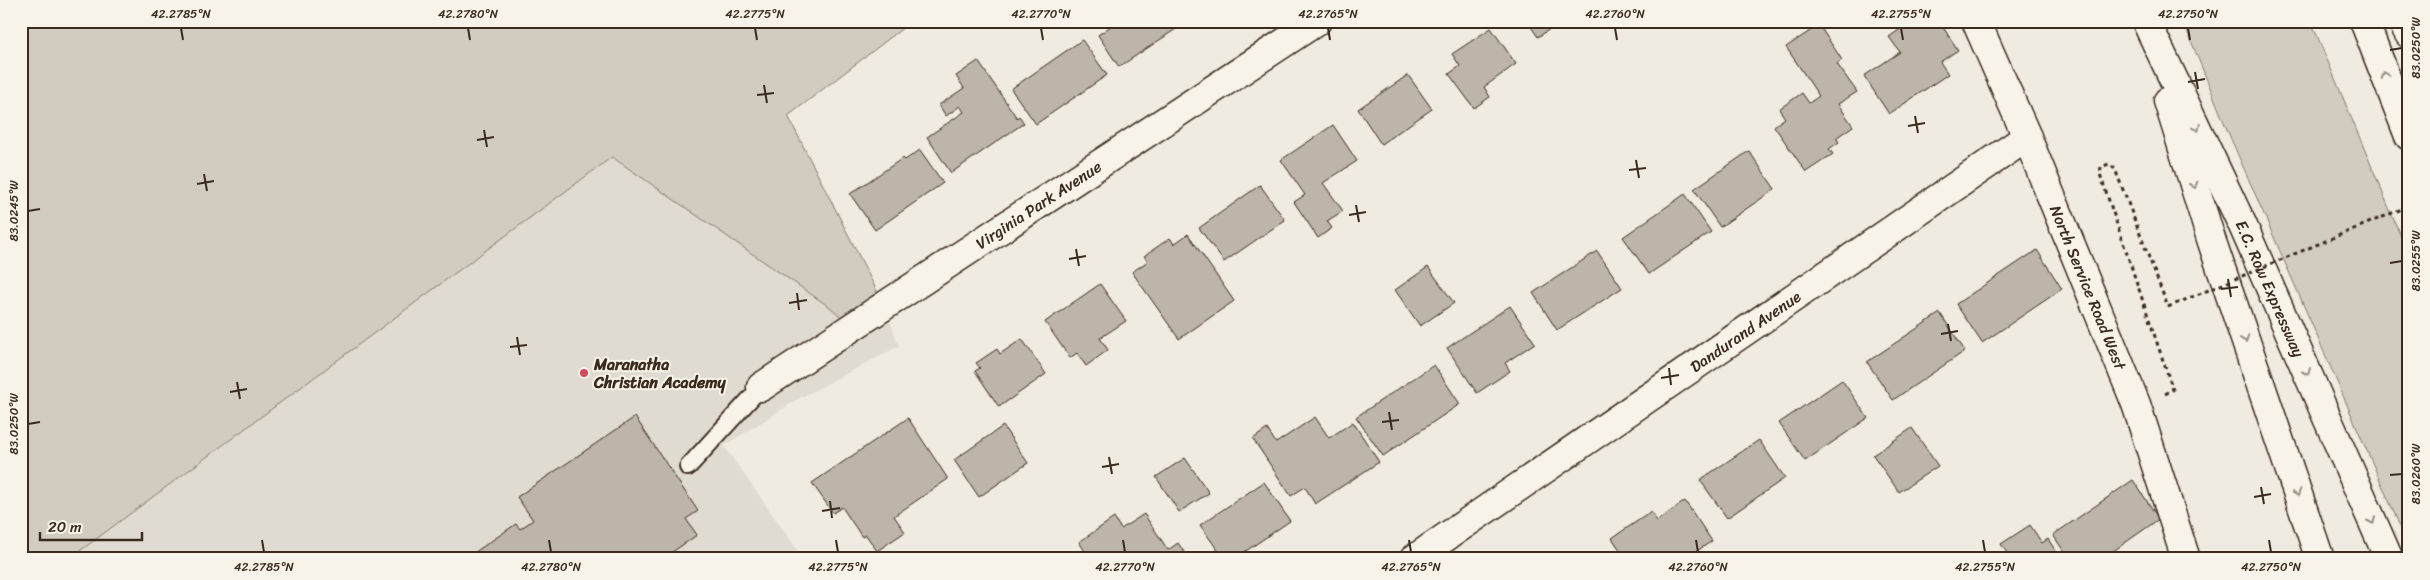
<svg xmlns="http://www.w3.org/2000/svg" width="2430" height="580" font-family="Sriracha,sans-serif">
<rect width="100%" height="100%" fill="#efebe0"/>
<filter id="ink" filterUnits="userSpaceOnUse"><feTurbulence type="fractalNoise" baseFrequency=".02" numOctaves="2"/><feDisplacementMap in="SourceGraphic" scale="10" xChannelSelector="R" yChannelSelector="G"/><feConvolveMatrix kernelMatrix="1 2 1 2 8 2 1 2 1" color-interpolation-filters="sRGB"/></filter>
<g filter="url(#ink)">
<path fill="#e0dbd0" d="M612 157 831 308 852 327 885 307 899 346 798 399 724 446 804 559H69Z"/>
<path fill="#d1cbc0" stroke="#867a6f" d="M21 21H912L788 116 885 307 853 327 831 308 612 157 69 559H21Z
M2183 21H2311L2409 256V547L2228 132Z"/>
<path fill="#bdb5aa" stroke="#3b2a1e" d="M1112 21H1188L1119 67 1098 35 1111 26 1109 23Z
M1527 21H1562L1538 37Z
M1912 21H1939L1958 50 1940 62 1948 74 1889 114 1864 76 1900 52 1889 37Z
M1819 25 1842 60 1837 64 1857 92 1838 104 1853 126 1836 138 1839 142 1829 149 1833 154 1806 172 1774 126 1785 118 1779 109 1802 93 1809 103 1819 96 1786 47Z
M1491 28 1516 64 1484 87 1490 97 1474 108 1449 74 1460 66 1452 54Z
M1082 40 1107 75 1036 124 1011 89Z
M978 61 1017 118 1019 116 1024 123 951 173 927 137 964 112 960 106 946 116 939 105 964 88 956 76Z
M1408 75 1432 109 1381 144 1358 109Z
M1333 125 1357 161 1323 183 1343 211 1327 221 1332 228 1318 238 1294 202 1305 195 1281 160Z
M920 150 943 183 875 230 850 194 903 158 905 160Z
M1749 151 1775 189 1720 227 1694 189Z
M1260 185 1285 220 1224 262 1199 228Z
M1685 194 1711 232 1649 274 1623 237Z
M1188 234 1234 301 1179 339 1132 272 1148 261 1144 256 1170 238 1174 244Z
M2037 250 2062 289 1982 343 1956 304Z
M1597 251 1622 288 1557 330 1533 293Z
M1428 267 1454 303 1420 326 1395 290Z
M1100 284 1126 321 1100 338 1108 350 1086 366 1077 353 1070 358 1045 322Z
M1510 306 1535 343 1505 363 1510 371 1477 393 1447 348Z
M1940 313 1965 351 1893 400 1867 362Z
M1022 339 1046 374 999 407 975 371 980 368 976 363 997 349 1000 354Z
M1434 365 1460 404 1383 456 1356 417Z
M1842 380 1868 418 1805 461 1779 423Z
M635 417 698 511 686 519 697 535 662 559H465L516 524 520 529 533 520 517 497Z
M1315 417 1329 438 1353 422 1379 462 1315 504 1305 487 1291 496 1253 439 1267 429 1276 443Z
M908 418 948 479 894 516 905 532 877 551 866 535 862 537 842 507 833 513 812 483Z
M1003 426 1028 463 979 497 954 460Z
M1912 428 1938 466 1899 492 1873 455Z
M1759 440 1785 478 1727 518 1700 480Z
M1185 458 1209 493 1179 512 1156 477Z
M2133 480 2159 519 2102 559H2069L2053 535Z
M1264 482 1290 521 1234 559H1224L1200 525Z
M1685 501 1712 541 1685 559H1626L1612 538 1651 512 1657 521Z
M1144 514 1168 550 1178 543 1189 559H1090L1079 542 1114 518 1121 529Z
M2030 525 2042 543 2048 539 2061 559H2011L2001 544Z"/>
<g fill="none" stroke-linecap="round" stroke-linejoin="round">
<g stroke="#3b2a1e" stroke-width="20">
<path id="service" d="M688 467 761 387"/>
</g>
<g stroke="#3b2a1e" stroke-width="31">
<g id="minor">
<path id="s1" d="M1976 21 2027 137 2136 404 2186 559"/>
<path id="s2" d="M761 387 1317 21"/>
<path id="s3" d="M1414 559 2027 137"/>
</g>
</g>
<g stroke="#3b2a1e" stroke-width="31">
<g id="motorway">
<path id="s4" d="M2146 21 2243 226 2389 559"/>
<path d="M2364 21 2409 136"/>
<path d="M2402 21 2409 34"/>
<path d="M2168 101 2212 242 2320 559"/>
</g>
</g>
<path stroke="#3b2a1e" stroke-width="3" stroke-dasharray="4 4" stroke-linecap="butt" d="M2165 394 2173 390 2100 174 2101 167 2109 164 2115 169 2168 307"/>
<use href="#service" stroke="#f7f3e8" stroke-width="16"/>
<use href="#minor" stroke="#f7f3e8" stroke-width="28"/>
<use href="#motorway" stroke="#f7f3e8" stroke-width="28"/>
<path stroke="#3b2a1e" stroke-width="3" stroke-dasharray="4 4" stroke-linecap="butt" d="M2168 307 2409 206"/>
</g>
<defs><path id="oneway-chevron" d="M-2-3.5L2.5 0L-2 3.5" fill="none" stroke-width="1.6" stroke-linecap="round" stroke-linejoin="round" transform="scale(1.25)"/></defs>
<g stroke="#998e83">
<use href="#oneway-chevron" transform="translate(2385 75) rotate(-111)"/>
<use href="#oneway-chevron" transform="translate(2197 128) rotate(65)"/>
<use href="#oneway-chevron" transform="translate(2194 185) rotate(73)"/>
<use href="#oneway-chevron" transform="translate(2245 339) rotate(71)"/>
<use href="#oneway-chevron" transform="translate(2307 372) rotate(66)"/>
<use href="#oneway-chevron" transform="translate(2297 493) rotate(71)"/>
<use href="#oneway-chevron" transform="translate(2372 521) rotate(66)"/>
</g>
</g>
<path fill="none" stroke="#3b2a1e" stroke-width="2" d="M181 28 183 40M468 28 470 40M755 28 757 40M1041 28 1043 40M1328 28 1330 40M1615 28 1617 40M1901 28 1903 40M2188 28 2190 40M2390 50 2402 48M2195 72 2198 89M2188 82 2205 79M764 85 767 103M757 95 774 93M1915 116 1918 133M1908 126 1925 123M484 130 487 147M477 140 494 137M1636 160 1639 178M1629 170 1646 168M204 174 207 191M197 184 214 181M1356 205 1359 222M28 211 40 209M1349 215 1366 212M1076 249 1079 266M1069 259 1086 256M2390 263 2402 261M2228 279 2231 297M2221 289 2238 287M797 293 799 310M789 303 807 300M1948 324 1951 341M1941 334 1958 331M517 337 520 355M510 347 527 345M1669 368 1671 385M1661 378 1679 375M237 382 240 399M230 392 247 389M1389 412 1392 430M1382 422 1399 420M28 424 40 422M1109 457 1112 474M1102 467 1119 464M2390 475 2402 474M2261 487 2264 504M2254 497 2271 494M830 501 832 518M822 511 840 508M262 540 264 552M549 540 551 552M836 540 838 552M1123 540 1125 552M1409 540 1411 552M1696 540 1698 552M1983 540 1985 552M2269 540 2271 552"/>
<circle fill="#d1495b" stroke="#f7f3e8" stroke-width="2" cx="584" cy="373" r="5"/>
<g text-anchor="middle" stroke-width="4" stroke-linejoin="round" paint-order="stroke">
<g font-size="16" fill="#3b2a1e" stroke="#f7f3e8">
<text dy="6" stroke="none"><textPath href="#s2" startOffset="332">Virginia Park Avenue</textPath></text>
<text dy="6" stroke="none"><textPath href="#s1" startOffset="289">North Service Road West</textPath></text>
<text dy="6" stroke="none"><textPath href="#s4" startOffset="295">E.C. Row Expressway</textPath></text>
<text dy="6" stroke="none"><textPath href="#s3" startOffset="402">Dandurand Avenue</textPath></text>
</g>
<g font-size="16" font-weight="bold" fill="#3b2a1e" stroke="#f7f3e8" text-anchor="start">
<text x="594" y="370">Maranatha<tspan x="594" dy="18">Christian Academy</tspan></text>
</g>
</g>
<rect width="2430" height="580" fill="none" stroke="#f7f3e8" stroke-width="55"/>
<path d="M40 532v8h102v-8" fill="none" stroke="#3b2a1e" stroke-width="2.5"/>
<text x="48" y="532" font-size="15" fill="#3b2a1e" stroke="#f7f3e8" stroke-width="4" paint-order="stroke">20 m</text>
<rect x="28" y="28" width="2374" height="524" fill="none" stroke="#3b2a1e" stroke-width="2"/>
<g font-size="12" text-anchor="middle" fill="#3b2a1e">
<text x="181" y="18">42.2785°N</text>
<text x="468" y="18">42.2780°N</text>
<text x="755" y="18">42.2775°N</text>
<text x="1041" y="18">42.2770°N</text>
<text x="1328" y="18">42.2765°N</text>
<text x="1615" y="18">42.2760°N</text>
<text x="1901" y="18">42.2755°N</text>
<text x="2188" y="18">42.2750°N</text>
<text transform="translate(2416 48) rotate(-90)" y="4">83.0250°W</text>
<text transform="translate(14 211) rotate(-90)" y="4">83.0245°W</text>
<text transform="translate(2416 261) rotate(-90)" y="4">83.0255°W</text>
<text transform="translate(14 424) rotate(-90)" y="4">83.0250°W</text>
<text transform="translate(2416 474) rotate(-90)" y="4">83.0260°W</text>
<text x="264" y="571">42.2785°N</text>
<text x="551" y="571">42.2780°N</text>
<text x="838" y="571">42.2775°N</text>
<text x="1125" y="571">42.2770°N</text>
<text x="1411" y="571">42.2765°N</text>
<text x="1698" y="571">42.2760°N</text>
<text x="1985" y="571">42.2755°N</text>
<text x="2271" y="571">42.2750°N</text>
</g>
</svg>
